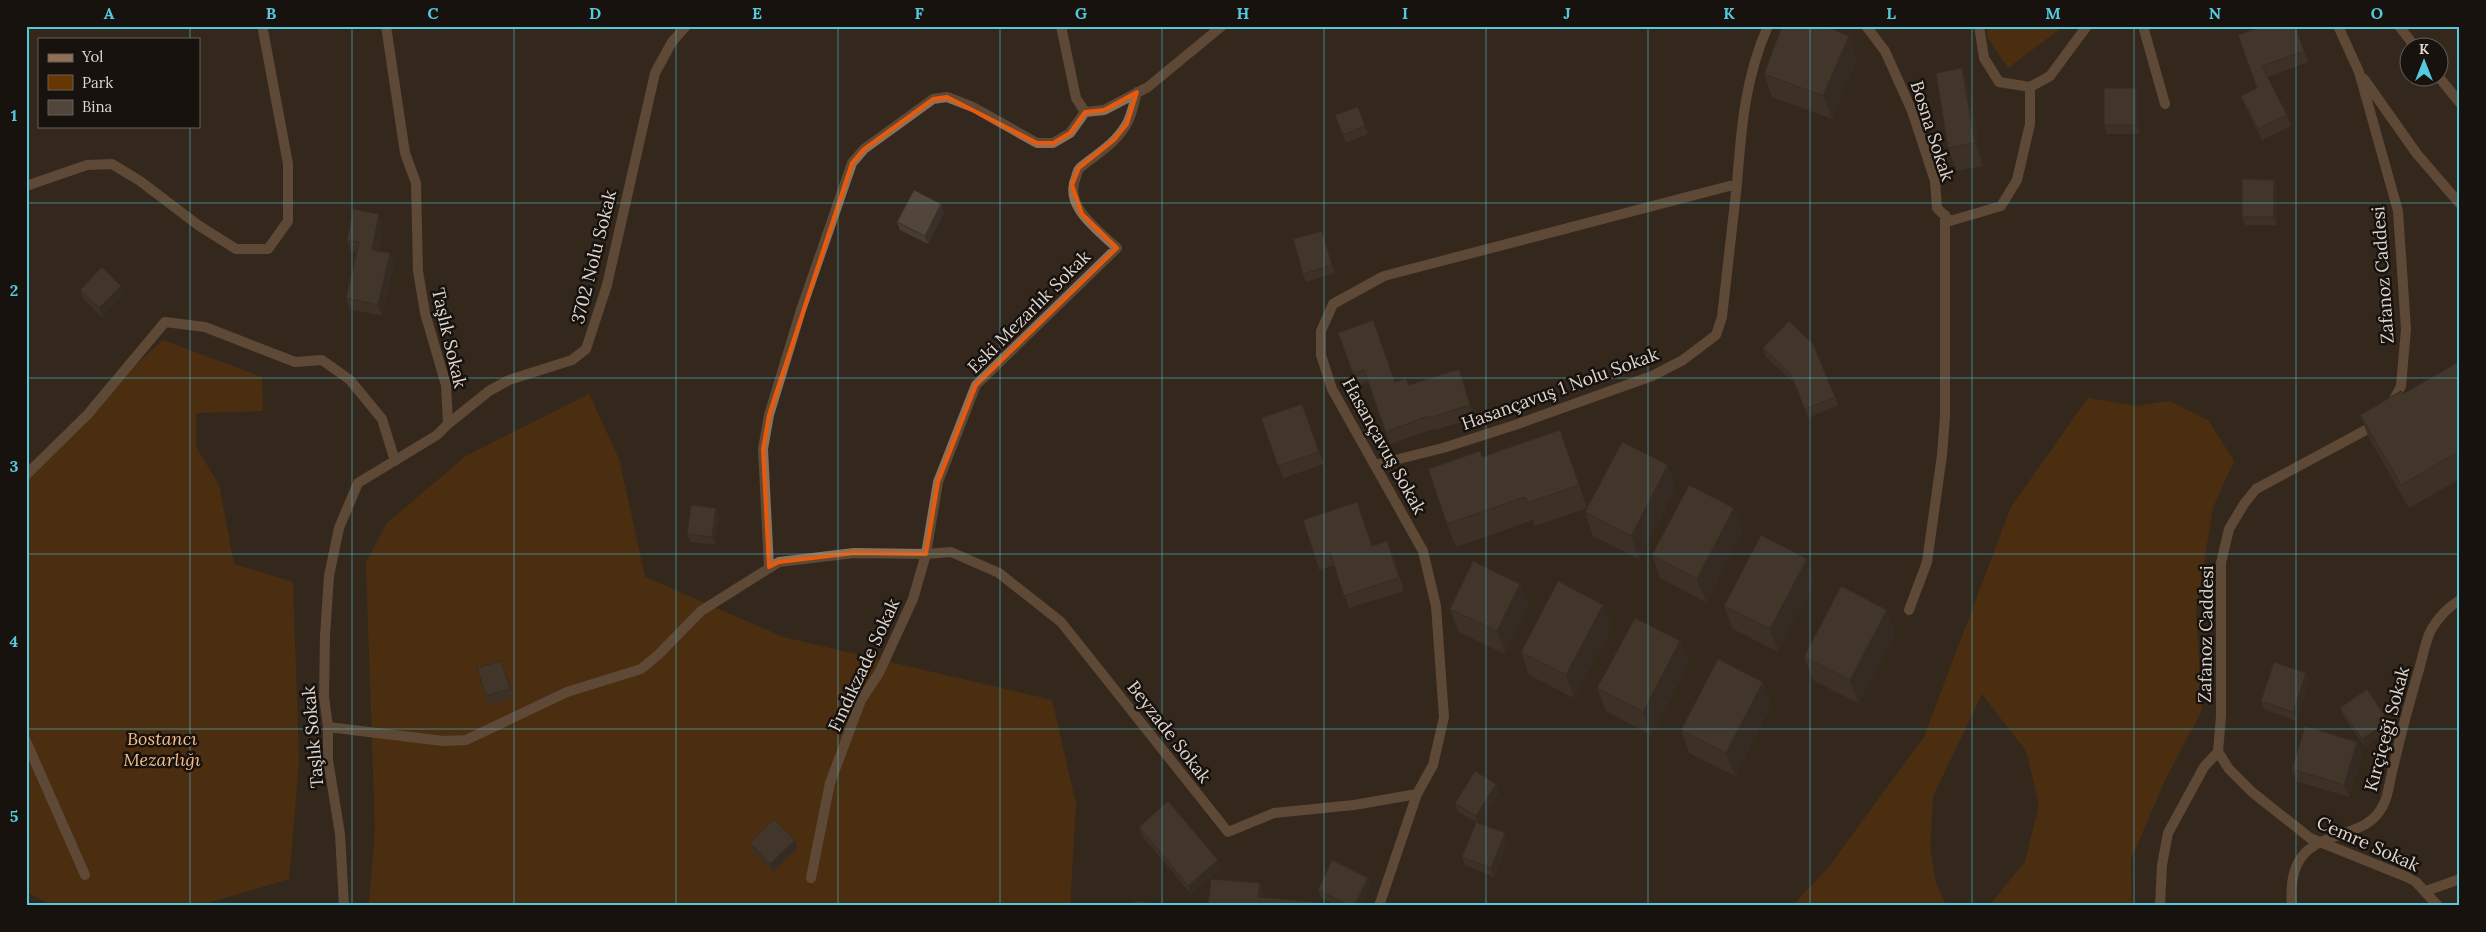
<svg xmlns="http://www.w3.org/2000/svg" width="2486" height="932" font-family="Lora,serif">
<rect width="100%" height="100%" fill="#34281e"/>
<path fill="#663700" d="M1988 26H2058L2057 31 2008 68 1987 37Z
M163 340 262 377 263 411 196 413V447L219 485 234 564 293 582 299 762 289 879 200 905 53 906 26 892V467Z
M589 394 619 459 645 577 783 637 1052 700 1076 804 1070 906H369L375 829 366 562 387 523 466 456Z
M2088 398 2138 406 2169 401 2208 420 2234 461 2213 507 2196 610 2202 710 2165 780 2131 859 2132 906H1989L2025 862 2039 804 2026 751 1982 694 1933 796 1930 849 1936 884 1947 906H1792L1828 868 1924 737 2011 507Z"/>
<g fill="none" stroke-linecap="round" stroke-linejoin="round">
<path stroke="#906f54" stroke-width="10" d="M1061 26 1076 98 1085 112 1104 110 1148 87 1222 26
M1866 26 1885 51 1912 111 1935 181 1937 208 1950 221 2001 206 2017 180 2030 124V87
M2143 26 2165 104
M2399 26 2416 48
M2438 76 2460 103
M26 186 87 165 112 164 140 181 198 225 236 249H268L288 221V164L263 30
M448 424 489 391 509 380 572 360 586 349 607 285 655 73 672 42 686 26
M1375 465 1443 448 1515 425 1652 376 1683 360 1716 335 1722 317 1737 184
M26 475 88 414 165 322 205 327 295 362 322 360 350 380 382 419 395 461
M769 567 763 449 769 415 801 310 852 163 864 149 933 99 947 97 973 107 1037 143H1053L1070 133 1085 112
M1909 610 1927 562 1942 455 1945 416V215
M328 727 443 741 466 740 567 692 641 669 659 654 701 611 779 562 854 553 926 554 938 482 976 385 1117 248C1098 230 1063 206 1076 177 1077 173 1078 169 1081 167 1097 154 1115 144 1126 125 1132 116 1134 102 1137 92
M26 741 85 875
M2218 752 2229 769 2252 792 2310 838 2407 877 2416 882 2438 906
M811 878 830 783 861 700 879 673 913 599 926 554 951 552 999 573 1061 622 1228 832 1274 813 1354 805 1417 794
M2426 891 2460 879
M344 906 340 834 328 760V727L324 697 325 636 329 576 339 528 358 483 437 435 448 424 446 385 425 313 418 271 416 183 405 153 386 26
M1379 906 1417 794 1433 765 1444 717 1436 606 1423 551 1332 389 1321 355V331L1333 304 1384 276 1737 184C1741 130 1745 77 1768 26
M2292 906C2284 815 2366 853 2385 801 2389 791 2390 779 2393 768 2401 733 2410 700 2420 666 2423 654 2426 640 2431 630 2438 618 2448 607 2460 600"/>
<path stroke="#906f54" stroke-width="10" d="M1979 26 1984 58 1999 82 2030 87 2050 76 2087 26
M2338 26 2359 72 2398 211 2406 329 2401 386 2391 405
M2364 79 2417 154 2460 204
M2160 906 2162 865 2168 833 2204 767 2218 752 2221 716V563L2229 529 2244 504 2256 489 2377 424"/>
</g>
<path fill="#473b32" d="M2296 26 2308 62 2268 77 2287 115 2291 126 2262 140 2245 106 2241 96 2257 88 2238 35Z
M1857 59 1832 119 1772 97 1764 74Z
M1970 91 1983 166 1957 171 1948 148Z
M2139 96V134H2107L2104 125Z
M1358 107 1368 134 1346 143 1335 115Z
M2274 180 2277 188V225H2245L2242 217Z
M944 213 928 244 900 230 897 222Z
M383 225 378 251 390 253 394 264 382 316 350 309 346 298 356 252 351 251 347 240Z
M1322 231 1335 273 1306 282 1303 274Z
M121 286 124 294 102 317 83 299 80 290Z
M1338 333 1395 382 1409 385 1459 369 1475 418 1434 430 1433 429 1390 444 1368 382 1357 386Z
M1763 348 1835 397 1838 405 1808 418 1794 383 1766 357Z
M2460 361V479L2409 508 2369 438 2360 415 2403 394Z
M1302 404 1324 464 1283 478 1261 418Z
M1560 430 1587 508 1535 526 1533 520 1456 547 1447 524 1482 457Z
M1676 488 1639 559 1593 536 1585 512Z
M1357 502 1372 546 1392 553 1404 591 1349 608 1334 565 1319 570 1315 557Z
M716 508 719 517 715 545 691 542 687 534Z
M1743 531 1706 602 1660 578 1652 555Z
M1815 582 1778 652 1733 629 1724 606Z
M1520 584 1529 607 1505 654 1459 632 1450 609Z
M1612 628 1574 698 1529 675 1521 652Z
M1895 633 1858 703 1813 680 1804 657Z
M1680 641 1689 664 1651 735 1606 711 1597 688Z
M504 669 514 697 489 705 486 696Z
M2306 673 2309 682 2296 721 2264 709 2261 701Z
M1772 705 1735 776 1689 753 1681 730Z
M2340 708 2391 729 2365 747 2343 716Z
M2357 742 2362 754 2349 797 2296 781 2292 769Z
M1499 793 1480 823 1505 833 1508 842 1494 877 1465 865 1462 857 1476 822 1458 812 1455 803Z
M1139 827 1221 868 1191 894 1142 836Z
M795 840 798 848 773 872 753 851 750 843Z
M1368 878 1371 886 1361 906H1208L1260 883 1265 897 1333 904 1321 898 1318 890Z"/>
<path fill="#393029" d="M1849 36 1857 59 1832 119 1823 96Z
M1962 68 1970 91 1983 166 1975 143Z
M2136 88 2139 96V134L2136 125Z
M2274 180 2277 188V225L2274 217Z
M941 204 944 213 928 244 925 236Z
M379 214 383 225 376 261 372 250Z
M390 253 394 264 382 316 378 305Z
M121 286 124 294 102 317 99 308Z
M1459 369 1464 382 1475 418 1470 405Z
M1668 465 1676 488 1639 559 1631 536Z
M716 508 719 517 715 545 712 537Z
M1734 508 1743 531 1706 602 1697 579Z
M1807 559 1815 582 1778 652 1770 629Z
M1520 584 1529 607 1505 654 1497 631Z
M1603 605 1612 628 1574 698 1566 675Z
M1887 610 1895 633 1858 703 1850 680Z
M1680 641 1689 664 1651 735 1643 712Z
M2306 673 2309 682 2296 721 2293 712Z
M1763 682 1772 705 1735 776 1726 753Z
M2388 721 2391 729 2365 747 2362 739Z
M2357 742 2362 754 2349 797 2344 785Z
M1496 784 1499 793 1479 825 1476 816Z
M1505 833 1508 842 1494 877 1491 868Z
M795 840 798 848 773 872 770 864Z
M1218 860 1221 868 1191 894 1188 886Z
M1368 878 1371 886 1361 906H1354Z
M1260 883 1268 906 1258 897Z"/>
<path fill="#52453a" stroke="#393029" d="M1782 26H1824L1849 36 1823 96 1764 74Z
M2263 26H2295L2304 51 2262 66 2287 115 2258 129 2241 96 2257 88 2238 35Z
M1962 68 1975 143 1948 148 1936 73Z
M2104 88H2136V125H2104Z
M1358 107 1365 126 1343 135 1335 115Z
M2242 179 2274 180V217H2242Z
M914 190 941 204 925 236 897 222Z
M353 209 379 214 372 250 390 253 378 305 346 298 359 242 347 240Z
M1322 231 1332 265 1303 274 1293 239Z
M102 267 121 286 99 308 80 290Z
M1373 320 1395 382 1406 378 1409 385 1459 369 1470 405 1429 418 1428 416 1386 432 1364 370 1353 373 1338 333Z
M1789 321 1813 344 1835 397 1805 409 1791 375 1763 348Z
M2460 361V451L2401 485 2360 415 2401 391 2403 394Z
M1302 404 1319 452 1278 466 1261 418Z
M1560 430 1579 485 1527 503 1525 497 1447 524 1428 469 1480 451 1482 457Z
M1622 442 1668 465 1631 536 1585 512Z
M1689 485 1734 508 1697 579 1652 555Z
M1357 502 1372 546 1387 541 1399 578 1344 596 1330 552 1315 557 1303 520Z
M691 505 716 508 712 537 687 534Z
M1761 535 1807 559 1770 629 1724 606Z
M1473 561 1520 584 1497 631 1450 609Z
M1558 581 1603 605 1566 675 1521 652Z
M1841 586 1887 610 1850 680 1804 657Z
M1635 618 1680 641 1643 712 1597 688Z
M1718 659 1763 682 1726 753 1681 730Z
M501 661 510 689 486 696 477 668Z
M2274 662 2306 673 2293 712 2261 701Z
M2367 689 2388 721 2362 739 2340 708Z
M2305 726 2357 742 2344 785 2292 769Z
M1475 771 1496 784 1476 816 1455 803Z
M1168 801 1218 860 1188 886 1139 827Z
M774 819 795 840 770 864 750 843Z
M1476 822 1505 833 1491 868 1462 857Z
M1332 860 1368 878 1354 906H1350L1318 890Z
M1211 879 1260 883 1258 897 1335 904 1334 906H1208Z
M1135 901 1179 906H1134Z"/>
<path d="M0 0H2486V932H0ZM1137 92 1127 124 1114 140 1079 168 1072 185 1082 214 1117 248 976 385 938 482 926 554 854 553 779 562 769 567 763 449 769 415 852 163 864 149 933 99 947 97 1037 143H1053L1070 133 1085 112 1104 110Z" fill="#34281e" fill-opacity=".55" fill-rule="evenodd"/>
<path fill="none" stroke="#e8590c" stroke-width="4" stroke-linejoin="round" d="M1137 92 1127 124 1114 140 1079 168 1072 185 1082 214 1117 248 976 385 938 482 926 554 854 553 779 562 769 567 763 449 769 415 852 163 864 149 933 99 947 97 1037 143H1053L1070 133 1085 112 1104 110Z"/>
<path fill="none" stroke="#55cadf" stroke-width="1" stroke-opacity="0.55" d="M190 26V39M352 26V906M514 26V906M676 26V906M838 26V906M1000 26V906M1162 26V906M1324 26V906M1486 26V906M1648 26V906M1810 26V906M1972 26V906M2134 26V906M2296 26V906M190 126V906M26 203H2460M26 378H2460M26 554H2460M26 729H2460"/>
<g text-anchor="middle" stroke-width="5" stroke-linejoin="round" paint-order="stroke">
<g font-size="18" fill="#ded6cf" stroke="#17120e">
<text transform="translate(1932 131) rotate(72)" y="6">Bosna Sokak</text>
<text transform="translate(594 257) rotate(-76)" y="6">3702 Nolu Sokak</text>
<text transform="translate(2383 275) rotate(-94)" y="6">Zafanoz Caddesi</text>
<text transform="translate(1029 312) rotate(-45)" y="6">Eski Mezarlık Sokak</text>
<text transform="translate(449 338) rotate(77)" y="6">Taşlık Sokak</text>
<text transform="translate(1560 389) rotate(-20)" y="6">Hasançavuş 1 Nolu Sokak</text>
<text transform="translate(1384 446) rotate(61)" y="6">Hasançavuş Sokak</text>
<text transform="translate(2206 634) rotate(-89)" y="6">Zafanoz Caddesi</text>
<text transform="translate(864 665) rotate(-65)" y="6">Fındıkzade Sokak</text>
<text transform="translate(2387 729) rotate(-75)" y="6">Kırçiçeği Sokak</text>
<text transform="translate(1169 732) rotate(52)" y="6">Beyzade Sokak</text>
<text transform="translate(313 737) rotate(-95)" y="6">Taşlık Sokak</text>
<text transform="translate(2368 844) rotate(24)" y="6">Cemre Sokak</text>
</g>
<g font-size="18" font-style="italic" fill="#f7bc89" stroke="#17120e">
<text x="162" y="745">Bostancı<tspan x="162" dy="21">Mezarlığı</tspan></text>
</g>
</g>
<rect width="2486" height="932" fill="none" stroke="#17120e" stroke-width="55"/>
<rect x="38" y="38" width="162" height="90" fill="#17120e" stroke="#67605b"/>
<rect x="48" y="54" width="25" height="8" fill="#906f54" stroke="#67605b"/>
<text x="82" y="62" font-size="15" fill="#ded6cf">Yol</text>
<rect x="48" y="75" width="25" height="15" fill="#663700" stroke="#67605b"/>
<text x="82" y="88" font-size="15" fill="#ded6cf">Park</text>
<rect x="48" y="100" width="25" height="15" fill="#52453a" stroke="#67605b"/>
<text x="82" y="112" font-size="15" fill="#ded6cf">Bina</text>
<g transform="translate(2424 62)"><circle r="24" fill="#17120e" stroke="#67605b"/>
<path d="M0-4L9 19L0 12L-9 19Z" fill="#55cadf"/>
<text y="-8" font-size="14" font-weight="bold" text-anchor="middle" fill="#ded6cf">K</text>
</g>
<rect x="28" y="28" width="2430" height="876" fill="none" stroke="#55cadf" stroke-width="2"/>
<g font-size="16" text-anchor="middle" font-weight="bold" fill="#55cadf">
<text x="109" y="19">A</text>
<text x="271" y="19">B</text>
<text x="433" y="19">C</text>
<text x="595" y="19">D</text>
<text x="757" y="19">E</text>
<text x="919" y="19">F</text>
<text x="1081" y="19">G</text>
<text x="1243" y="19">H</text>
<text x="1405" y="19">I</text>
<text x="1567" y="19">J</text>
<text x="1729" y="19">K</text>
<text x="1891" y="19">L</text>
<text x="2053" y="19">M</text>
<text x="2215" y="19">N</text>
<text x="2377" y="19">O</text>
<text x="14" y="121">1</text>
<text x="14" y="296">2</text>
<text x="14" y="472">3</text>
<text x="14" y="647">4</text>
<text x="14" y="822">5</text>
</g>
</svg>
